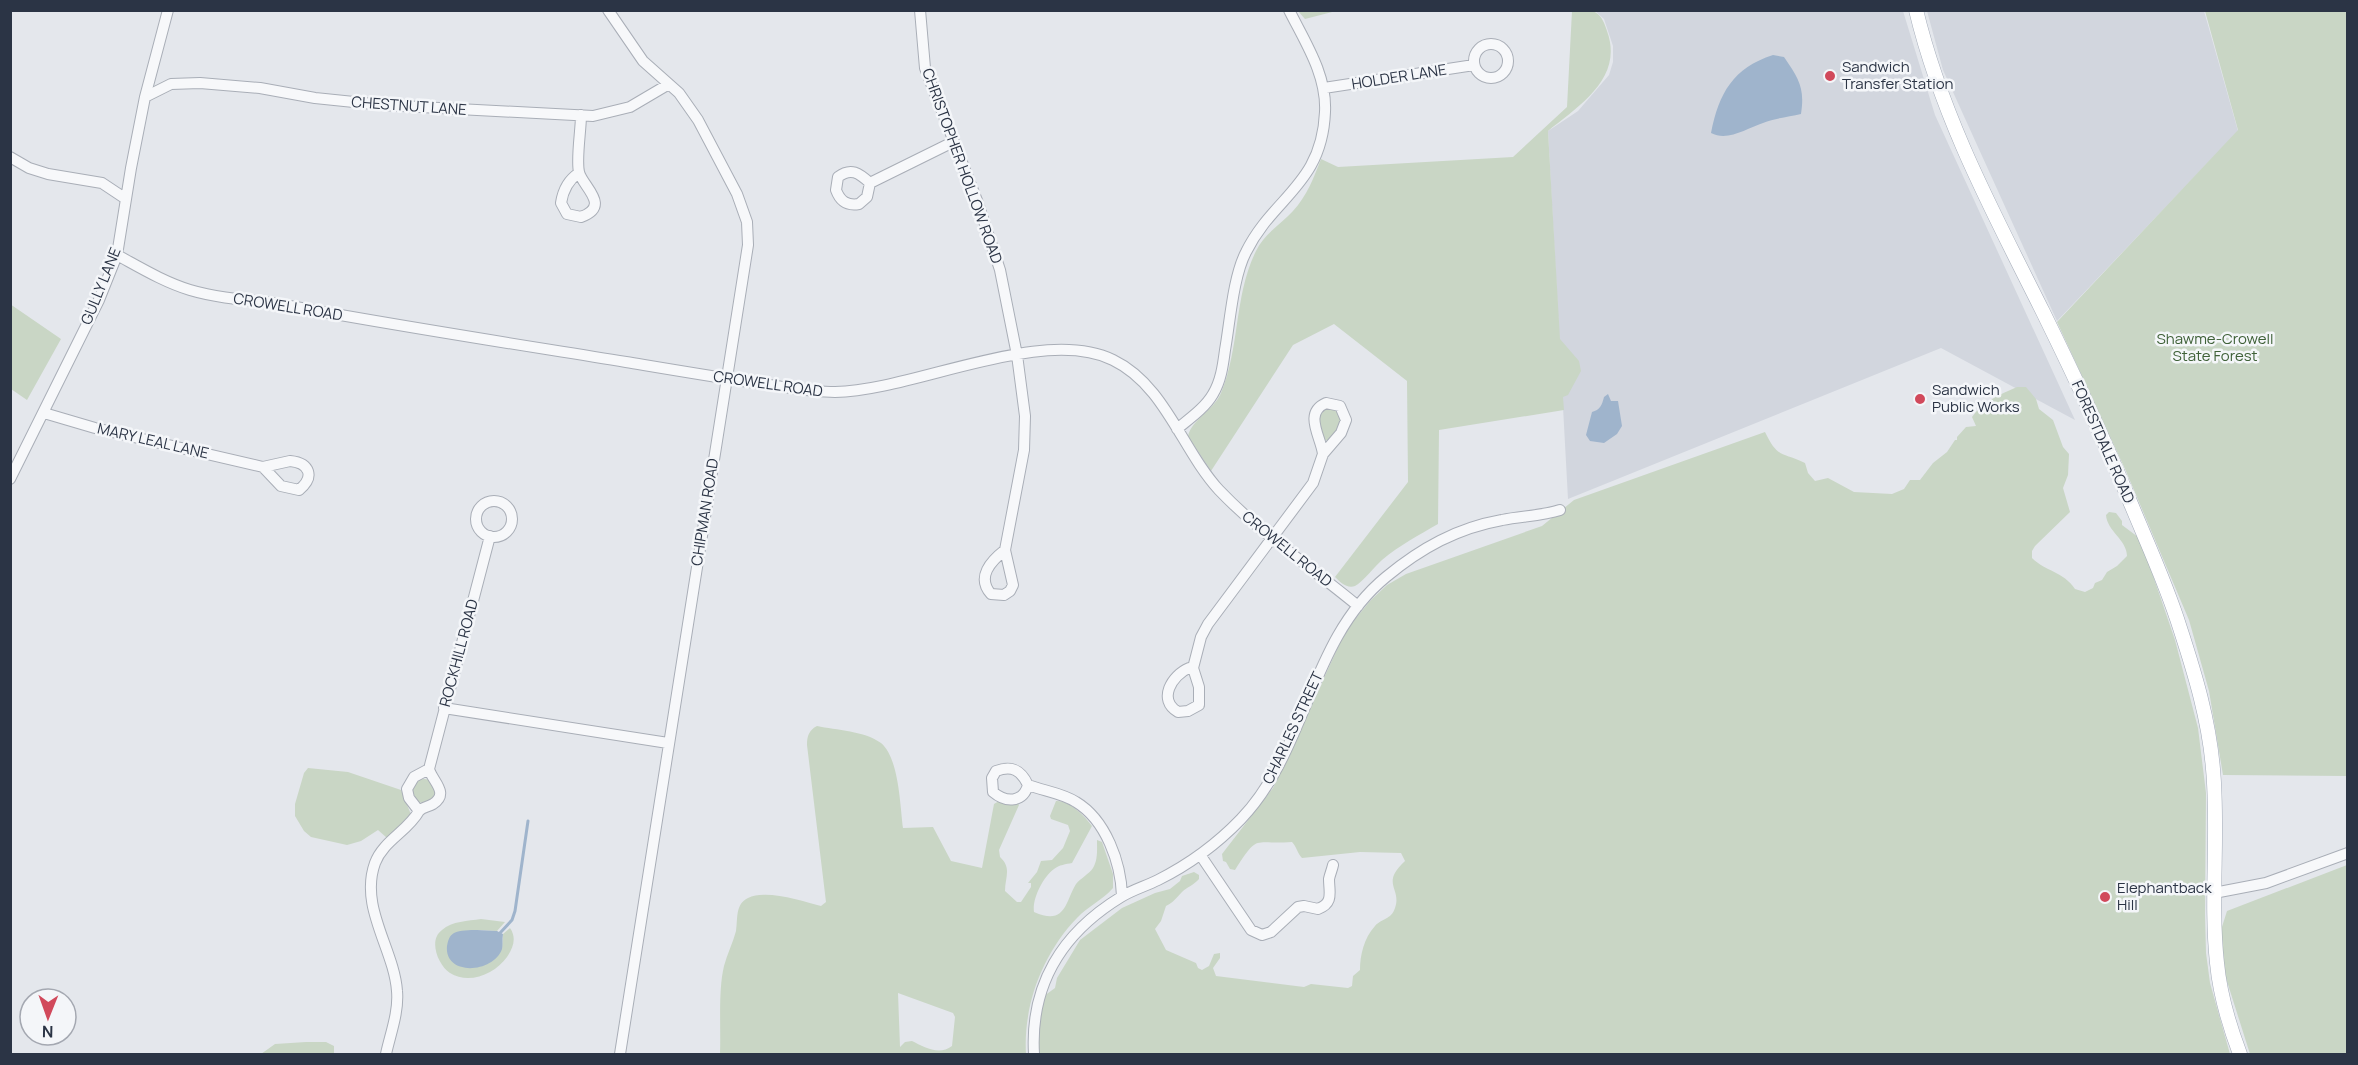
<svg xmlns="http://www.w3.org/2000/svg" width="2358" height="1065" font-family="Manrope,sans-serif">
<rect width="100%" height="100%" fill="#e4e7ec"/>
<path fill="#d2d6de" d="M1595 11H1903L1935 115 2075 420 1941 348 1568 499 1548 131 1578 111 1609 75 1613 62V46L1604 19Z
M1927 11H2204L2238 131 2057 321 1943 70Z"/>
<path fill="#c9d6c5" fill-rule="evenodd" d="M1298 11H1336L1305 19Z
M1572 11C1594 10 1600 9 1607 31 1624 78 1580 105 1548 131L1560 339 1579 361 1581 371 1568 395 1563 397 1564 410 1439 430 1438 524C1419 535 1400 545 1382 560 1375 566 1363 582 1355 586 1347 589 1340 582 1335 577L1408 482 1407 381 1334 324 1293 345 1211 471 1188 436C1192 419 1214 410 1221 393 1240 348 1234 295 1256 251 1264 234 1281 224 1293 211 1307 196 1314 177 1321 159L1338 167 1513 157 1567 107Z
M2205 11H2347V776L2223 775 2209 691 2189 620 2125 469 2057 322 2238 130Z
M10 304 61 339 27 400 11 389Z
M2017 387H2026L2036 399 2039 409 2053 420 2063 447 2069 454 2068 475 2063 488 2070 512 2035 546 2032 551V558C2046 572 2063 571 2075 589L2085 592 2093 588 2095 583 2102 580 2107 572 2117 566 2127 556C2127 540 2107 531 2106 515L2109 512 2116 513 2122 521V525L2138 537 2148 561 2175 640 2198 728 2206 793 2205 914 2206 953 2210 983 2230 1054H1038L1039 1023 1044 996 1055 988 1057 978 1080 940 1122 908 1155 893 1170 889 1180 881 1182 876 1194 872 1199 875V879C1194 885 1187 887 1182 892 1176 898 1174 902 1166 906L1161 921 1155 929 1166 950 1196 963 1198 968 1202 970 1209 966 1214 954 1220 953V958L1213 968 1216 976 1304 987 1311 984 1348 988 1352 986 1353 976 1360 970C1360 955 1364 938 1375 926 1382 918 1391 920 1395 908 1402 888 1380 884 1405 861L1401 853 1360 852 1302 858C1297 853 1297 847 1292 842 1252 845 1259 833 1235 870L1230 869 1226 862 1223 861 1222 854 1273 788 1341 641 1352 623 1370 601 1387 585 1406 574 1542 526 1574 500 1765 432C1778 459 1782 452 1805 463L1808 473 1815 481 1828 478 1854 492 1892 494 1904 489 1910 480H1920L1933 463 1947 452 1955 440H1957V437L1966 427 1976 426 1972 417C1982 402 2001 394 2017 387Z
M1323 408H1337L1342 423 1329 441 1325 440 1319 423 1320 410Z
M817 726C836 730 865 731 881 743 899 758 900 805 903 828L933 827 951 861 982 868 994 804 999 801 1017 802 1019 805 999 850 1000 857C1012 868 1005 877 1005 891L1017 902H1021L1031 887V883H1028L1037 872 1041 861 1052 860 1063 848 1070 831 1068 825 1051 819 1050 816 1056 801C1069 800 1085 816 1092 826L1072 863C1066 864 1059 865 1054 869 1043 877 1032 899 1034 912 1066 926 1065 902 1076 884 1081 878 1089 874 1093 868 1098 860 1097 849 1097 840L1102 842 1113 874V888C1103 900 1088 906 1077 918 1043 953 1023 1005 1026 1054H720C721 1028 718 991 724 966 727 954 733 943 736 931 738 919 735 904 748 898 766 889 802 901 821 906L826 902 807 745C807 736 809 730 817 726ZM898 993 953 1013 955 1017 952 1046C939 1056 924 1047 912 1041L905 1042 900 1047Z
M308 768 348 772 401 790 410 812V818L387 838 378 830 361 841 347 845 311 837 304 831 295 816V804L304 773Z
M412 791a12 12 0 1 1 24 0a12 12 0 1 1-24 0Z
M2347 865V1054H2250L2225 975 2221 930 2227 911Z
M481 919 505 922 497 931 477 930 502 949 503 934 510 928C517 938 513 948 507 957 495 974 469 985 450 973 438 965 428 940 442 930 452 921 468 921 481 919Z
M306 1042H326L334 1046V1054H261L275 1044Z"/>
<path fill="#9fb4cc" d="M1773 55 1784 57C1799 79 1805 88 1801 114 1789 117 1775 118 1763 123 1747 128 1728 142 1711 133 1719 93 1733 68 1773 55Z
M1608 394 1611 401H1618L1622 426 1617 434 1604 443 1590 441 1586 435 1592 412C1600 410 1602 405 1604 397Z
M477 930 497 931 503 934C502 939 503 945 502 949 494 973 444 977 447 946 448 941 449 936 454 933 460 930 470 930 477 930Z"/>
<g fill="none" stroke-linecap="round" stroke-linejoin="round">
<path stroke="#9fb4cc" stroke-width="3" d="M500 933 512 920 515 911 528 821"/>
<g stroke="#a9aeb7" stroke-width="12">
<path id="minor" d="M608 10 643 61 679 93 698 120 737 194 747 222 748 245 620 1054
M920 10 925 68 978 203 1000 270 1017 355 1025 416 1024 450 1005 550 1013 585 1010 591 1004 595 991 594C976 577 991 561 1005 550
M1474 61a17 17 0 1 1 34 0a17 17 0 1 1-34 0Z
M1324 88 1474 65
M145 97 171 84 200 83 260 88 315 98 383 105 593 116 630 107 669 84
M10 157 29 168 48 174 102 183 126 199
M579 173C568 180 563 190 561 203L567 214 581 217C612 206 582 186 579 172 576 159 581 130 581 115
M870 183C859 173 851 167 838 177L836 190C840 201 847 206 859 204L867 197 870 183 953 142
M117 255C141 268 164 282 190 290 217 298 246 300 274 303 391 325 509 343 626 362 674 370 721 378 769 385 791 388 813 392 835 392 913 391 1042 325 1113 360 1165 385 1182 450 1219 490 1261 534 1311 567 1358 606
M1326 403 1340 406 1346 420 1341 433 1323 454C1321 437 1303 413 1326 403Z
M44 413 95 428 263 467
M1177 429C1189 419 1205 408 1213 394 1221 381 1223 365 1225 350 1230 322 1233 277 1246 252 1273 197 1322 185 1325 112 1327 75 1305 42 1289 10
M290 461C310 463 315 477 299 490L281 486 263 467Z
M10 479 99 300 117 255 131 168 145 97 168 10
M476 519a18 18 0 1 1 36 0a18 18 0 1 1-36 0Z
M1189 668H1193L1199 687V705L1188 711 1178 712C1157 700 1172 675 1189 668Z
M1193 668 1201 637 1208 624 1313 483 1323 454
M444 708 668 743
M429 769 490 536
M429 769C432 781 450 793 433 804 428 807 423 807 419 811L409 798 407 789 414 777Z
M1028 785C1021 770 1012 765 996 771L992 778 993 792C1006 803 1023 803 1028 785 1044 791 1062 793 1076 802 1106 820 1121 863 1122 896
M1201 856 1251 930 1262 935 1271 932 1298 907 1304 906 1318 909C1334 903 1329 892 1329 879 1330 874 1332 870 1333 865
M2214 893 2266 883 2348 853
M386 1054C390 1035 399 1012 397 991 394 949 359 907 375 863 383 841 408 831 419 811
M1034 1054C1030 985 1062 933 1121 897 1132 890 1146 886 1158 880 1190 864 1216 845 1241 819 1308 749 1309 640 1386 577 1421 548 1457 528 1502 520 1521 516 1542 516 1560 510"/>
</g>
<g stroke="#a3abb8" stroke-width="15">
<path id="major" d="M1916 10C1942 118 1994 214 2043 312 2074 375 2104 439 2131 504 2148 545 2167 586 2180 628 2195 674 2209 720 2213 769 2219 833 2210 899 2217 963 2220 995 2229 1025 2240 1054"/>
</g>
<use href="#minor" stroke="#f7f8fa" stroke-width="10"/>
<use href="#major" stroke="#fff" stroke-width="14"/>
</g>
<g fill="#d1495b" stroke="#f4f6f9" stroke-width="2">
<circle cx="1830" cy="76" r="6"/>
<circle cx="1920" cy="399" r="6"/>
<circle cx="2105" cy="897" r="6"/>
</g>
<g text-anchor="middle" stroke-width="5" stroke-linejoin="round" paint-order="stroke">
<g font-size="15" fill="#2b3445" stroke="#f4f6f9" text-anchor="start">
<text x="1842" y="72">Sandwich<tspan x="1842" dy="17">Transfer Station</tspan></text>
<text x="1932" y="395">Sandwich<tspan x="1932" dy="17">Public Works</tspan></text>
<text x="2117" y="893">Elephantback<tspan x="2117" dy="17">Hill</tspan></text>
</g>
<g font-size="15" fill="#2b3445" stroke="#f4f6f9">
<text transform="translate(1399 77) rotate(-9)" y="5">HOLDER LANE</text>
<text transform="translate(409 106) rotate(4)" y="5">CHESTNUT LANE</text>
<text transform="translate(962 166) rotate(70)" y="5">CHRISTOPHER HOLLOW ROAD</text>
<text transform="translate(101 286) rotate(-68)" y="5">GULLY LANE</text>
<text transform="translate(288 307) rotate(9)" y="5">CROWELL ROAD</text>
<text transform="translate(768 384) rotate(8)" y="5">CROWELL ROAD</text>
<text transform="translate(153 441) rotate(13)" y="5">MARY LEAL LANE</text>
<text transform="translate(2103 442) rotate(66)" y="5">FORESTDALE ROAD</text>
<text transform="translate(705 512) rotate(-81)" y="5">CHIPMAN ROAD</text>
<text transform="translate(1287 549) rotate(39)" y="5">CROWELL ROAD</text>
<text transform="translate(459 653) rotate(-75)" y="5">ROCKHILL ROAD</text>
<text transform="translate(1293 728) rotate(-65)" y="5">CHARLES STREET</text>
</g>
<g font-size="15" fill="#3f6138" stroke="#f4f6f9">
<text x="2215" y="344">Shawme-Crowell<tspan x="2215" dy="17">State Forest</tspan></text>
</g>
</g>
<rect width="2358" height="1065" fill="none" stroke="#2b3445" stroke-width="24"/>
<g transform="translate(48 1017) rotate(181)"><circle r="28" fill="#f4f6f9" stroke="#a4a8b1" stroke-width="1.5"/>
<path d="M0-4.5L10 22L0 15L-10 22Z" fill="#d1495b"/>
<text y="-9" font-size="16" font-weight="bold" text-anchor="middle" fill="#2b3445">N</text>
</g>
</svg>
